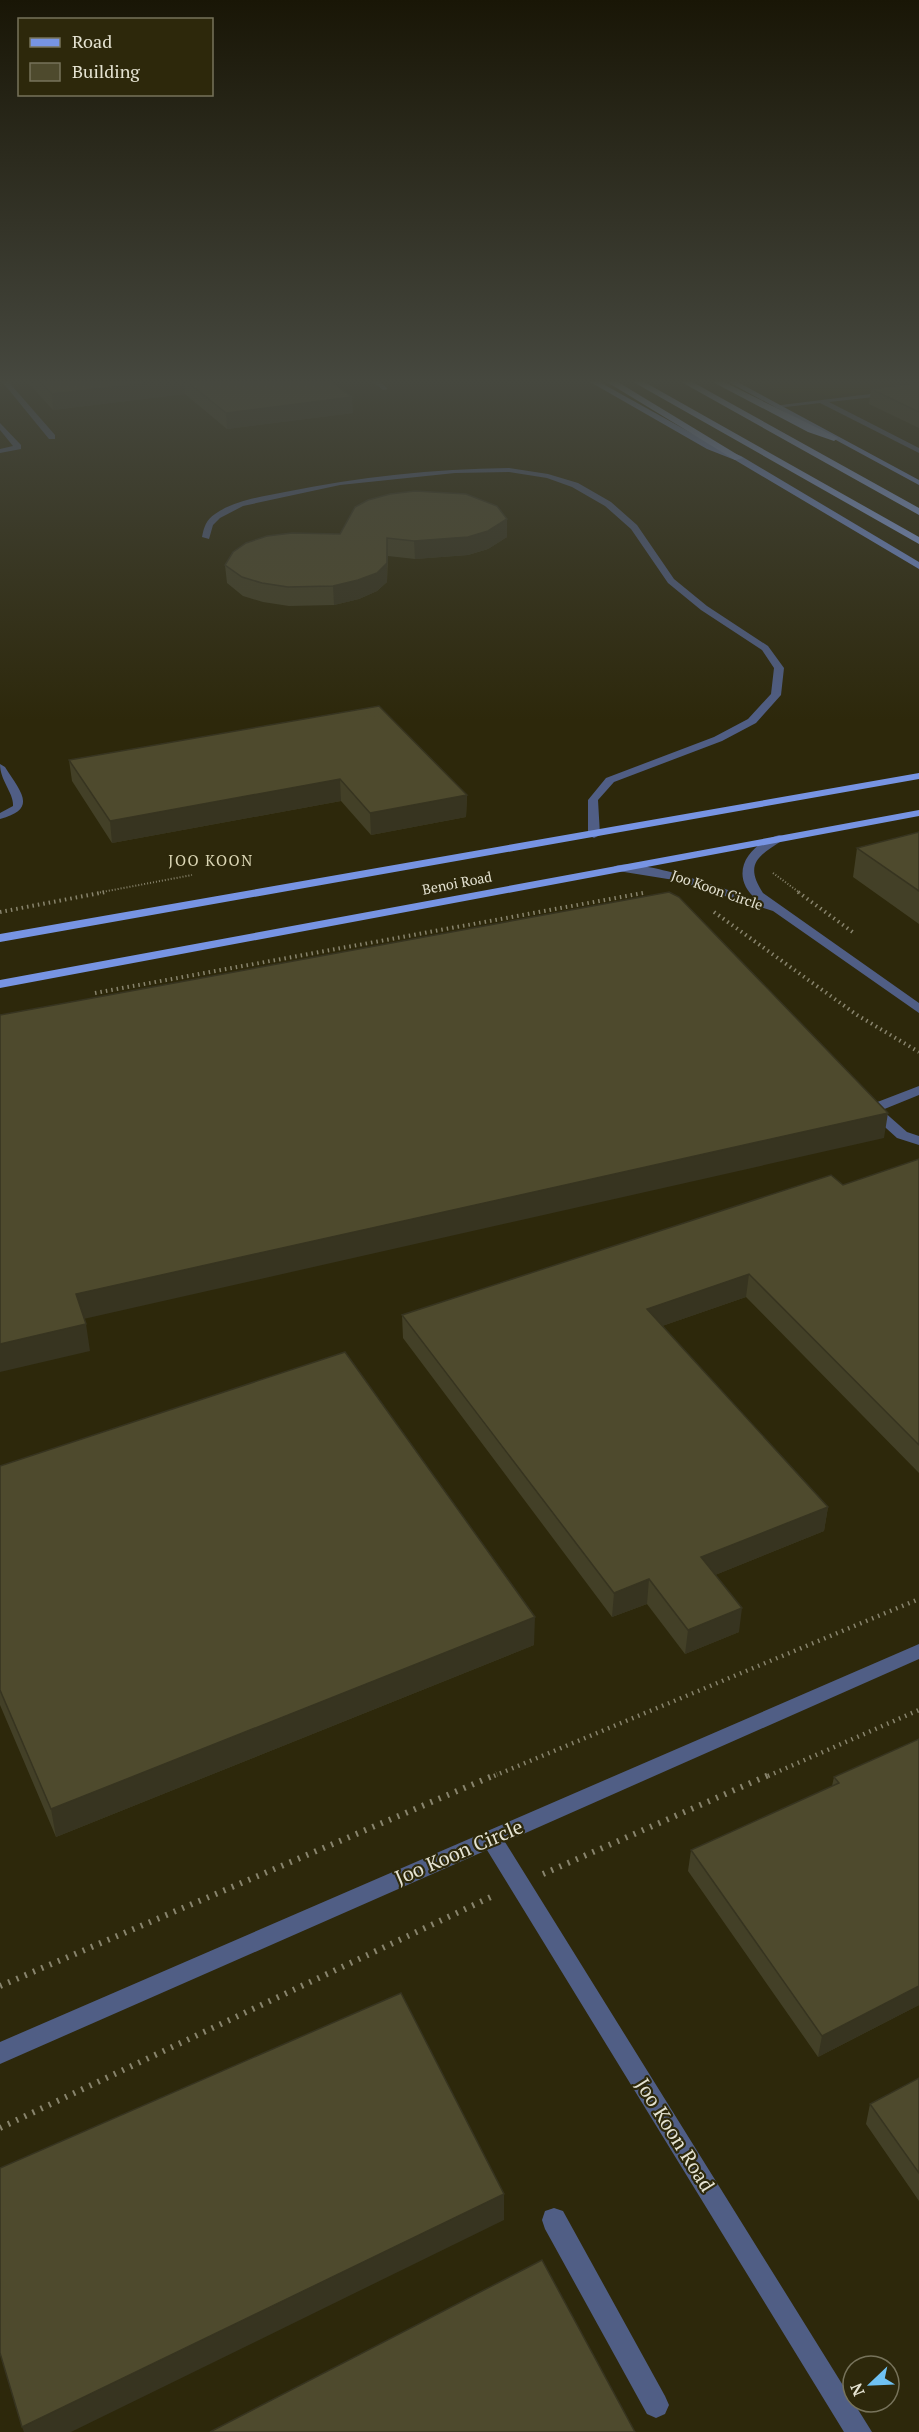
<svg xmlns="http://www.w3.org/2000/svg" width="919" height="2432" font-family="'PT Serif',serif">
<rect width="100%" height="100%" fill="#2d280b"/>
<path fill="#393200" d="M754 379H919V385L828 396 811 391 783 394Z"/>
<g fill="none" stroke-linecap="round" stroke-linejoin="round">
<path stroke="#88846d" stroke-width="2" stroke-dasharray="1 2" stroke-linecap="butt" d="M773 873 800 893
M97 893 192 875"/>
<path stroke="#88846d" stroke-width="4" stroke-dasharray="1.5 4" stroke-linecap="butt" d="M798 892 854 933
M0 912 105 892
M714 912 857 1015 919 1052
M95 993 643 893"/>
<path stroke="#88846d" stroke-width="4.5" stroke-dasharray="1.5 5" stroke-linecap="butt" d="M494 1776 919 1599
M768 1776 919 1710"/>
<path stroke="#88846d" stroke-width="6" stroke-dasharray="2 7" stroke-linecap="butt" d="M543 1874 771 1774
M0 1986 497 1774
M0 2128 495 1895"/>
<path fill="#505e85" fill-rule="evenodd" d="M0 379H6L55 435V439H49Z
M369 379H377L388 389 383 390Z
M919 388V392L829 402 919 448V453L820 403 777 408 773 406Z
M0 423 21 445V449L0 453V449L13 446 0 430Z
M509 468 548 474 578 483 611 502 637 525 674 579 707 606 768 646 784 668 781 695 756 723 722 741 614 782 598 800 600 835 594 838 588 835V800L606 778 714 737 748 719 771 694 774 668 762 650 701 610 668 583 631 529 605 506 572 487 547 478 509 472 455 473 340 485 243 506 220 518 213 525 209 539 202 537C204 527 206 520 215 514 235 500 261 497 285 492 359 477 433 469 509 468Z
M0 764 5 767C20 791 39 809 0 819V813L13 806C14 793 0 781 0 764Z
M779 835 783 836V840C758 856 744 864 763 893L919 1003V1013L773 911 674 880 618 871 612 868C630 853 733 892 757 900 727 875 748 844 779 835Z
M919 1086V1095L882 1110 907 1132 919 1136V1145L897 1138 865 1109 867 1106Z
M919 1644V1659L505 1842 872 2432H844L487 1850 0 2064V2042Z
M554 2208 563 2211 665 2396 669 2405 665 2414 656 2418 647 2414 545 2229 542 2220 545 2211Z"/>
<path fill="#7794e3" fill-rule="evenodd" d="M585 379H594L713 445 741 456 919 562V569L735 460 707 449Z
M723 379H732L919 480V485Z
M919 773V779L0 942V934Z
M919 810V816L0 988V980Z"/>
<path fill="#8eabf7" fill-rule="evenodd" d="M602 379H613L743 458 735 460Z
M628 379H639L919 537V544Z
M676 379H687L919 508V515Z
M707 379H718L838 438 834 441 808 432Z"/>
</g>
<path fill="#434027" d="M25 379H327L353 413 227 429 185 394 53 410Z
M919 383V428L869 404 871 389Z
M267 536 507 537 488 549 468 555 415 559 388 556 387 582 377 591 359 599 334 605 289 606 263 602 243 596 227 583 225 565Z
M379 706 467 795 466 817 371 835 341 801 112 843 72 781 69 760Z
M919 832V924L853 877 857 848Z
M919 1159V1473L746 1297 662 1326 828 1507 824 1531 715 1575 739 1632 685 1654 647 1604 612 1617 403 1338 402 1315 843 1185Z
M0 1466 534 1645 56 1837 0 1705Z
M919 1739V2005L818 2057 688 1871 691 1850 832 1786 834 1777Z
M919 2078V2201L866 2124 870 2104Z"/>
<path fill="#373420" d="M184 379 185 394 53 410 52 394Z
M352 397 353 413 227 429 226 413Z
M507 519V537L488 549 468 555 415 559 414 541Z
M387 538V582L377 591 359 599 334 605 333 586Z
M340 779 341 801 112 843 110 821Z
M467 795 466 817 371 835 370 813Z
M888 1113 884 1138 79 1320 76 1294Z
M749 1274 746 1297 645 1332 647 1309Z
M86 1324 90 1351 0 1372V1344Z
M828 1507 824 1531 698 1582 701 1557Z
M649 1579 647 1604 612 1617 614 1593Z
M742 1608 739 1632 685 1654 688 1630Z
M535 1617 534 1645 56 1837 51 1809Z
M919 1986V2005L818 2057 822 2036Z
M504 2194V2220L71 2432H24L22 2427Z"/>
<path fill="#4e4a2d" stroke="#373420" stroke-width="1.5" d="M37 379H181L52 394Z
M184 379H327L352 397 226 413Z
M919 383V412L871 389Z
M415 491 466 494 497 506 507 519 488 531 468 537 414 541 387 538V563L377 573 358 580 333 586 288 587 262 583 242 577 225 565 233 552 246 543 267 536 292 533 340 534 355 507 368 500 390 494Z
M379 706 467 795 370 813 340 779 110 821 69 760Z
M919 832V891L857 848Z
M669 892 679 897 888 1113 76 1294 86 1324 0 1344V1015Z
M919 1159V1445L749 1274 647 1309 828 1507 701 1557 742 1608 688 1630 649 1579 614 1593 402 1315 831 1175 843 1185Z
M345 1352 535 1617 51 1809 0 1690V1466Z
M919 1739V1986L822 2036 691 1850 839 1783 834 1777Z
M401 1993 504 2194 22 2427 0 2353V2168Z
M919 2078V2173L870 2104Z
M542 2260 635 2432H210Z"/>
<linearGradient id="sky" x2="0" y2="1"><stop stop-color="#191606"/><stop offset="0.53" stop-color="#46483f"/><stop offset="1" stop-color="#46483f" stop-opacity="0"/></linearGradient>
<rect width="919" height="720" fill="url(#sky)"/>
<g text-anchor="middle" stroke-width="4.5" stroke-linejoin="round" paint-order="stroke">
<g font-size="14" fill="#e5e3d2" stroke="#2d280b">
<text transform="translate(457 883) rotate(-11)" y="5">Benoi Road</text>
<text transform="translate(717 890) rotate(19)" y="5">Joo Koon Circle</text>
</g>
<g font-size="15" letter-spacing="1.5" fill="#dcd7b6" stroke="#2d280b">
<text x="211" y="866">JOO KOON</text>
</g>
<g font-size="20" fill="#e5e3d2" stroke="#2d280b">
<text transform="translate(459 1852) rotate(-23)" y="7">Joo Koon Circle</text>
<text transform="translate(675 2135) rotate(58)" y="7">Joo Koon Road</text>
</g>
</g>
<rect x="18" y="18" width="195" height="78" fill="#2d280b" stroke="#77735b" stroke-width="1.5"/>
<rect x="30" y="38" width="30" height="9" fill="#7794e3" stroke="#77735b" stroke-width="1.5"/>
<text x="72" y="48" font-size="18" fill="#e5e3d2">Road</text>
<rect x="30" y="63" width="30" height="18" fill="#4e4a2d" stroke="#77735b" stroke-width="1.5"/>
<text x="72" y="78" font-size="18" fill="#e5e3d2">Building</text>
<g transform="translate(871 2384) rotate(247)"><circle r="28" fill="#2d280b" stroke="#77735b" stroke-width="1.5"/>
<path d="M0-4.5L10 22L0 15L-10 22Z" fill="#6fc2f4"/>
<text y="-9" font-size="16" font-weight="bold" text-anchor="middle" fill="#e5e3d2">N</text>
</g>
</svg>
